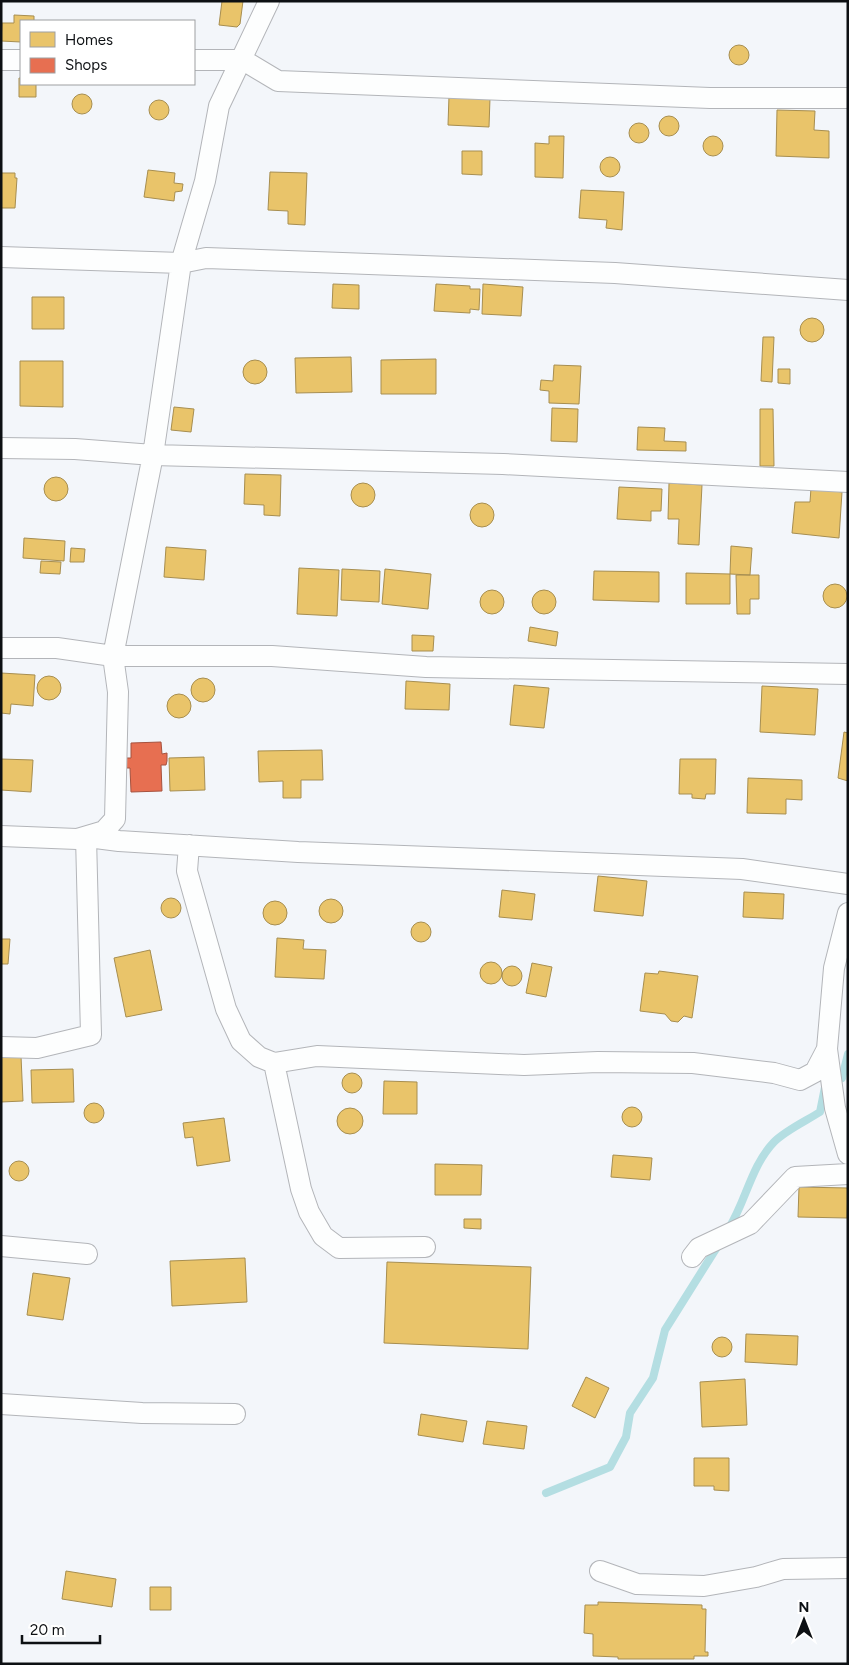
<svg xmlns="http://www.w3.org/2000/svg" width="849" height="1665" font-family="Figtree,sans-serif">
<rect width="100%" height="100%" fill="#f3f6fa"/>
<path fill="#e9c46a" stroke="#a78e50" d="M222 1H243L240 24 237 27 219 25Z
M14 15 34 16V21H21V42L1 41 2 23H14Z
M729 55a10 10 0 1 1 20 0a10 10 0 1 1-20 0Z
M19 78H21V84H36V97H19Z
M72 104a10 10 0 1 1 20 0a10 10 0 1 1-20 0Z
M449 96 490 98 489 127 448 125Z
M149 110a10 10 0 1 1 20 0a10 10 0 1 1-20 0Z
M777 110 815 111 814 130 829 131V158L776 156Z
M659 126a10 10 0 1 1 20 0a10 10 0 1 1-20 0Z
M629 133a10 10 0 1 1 20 0a10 10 0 1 1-20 0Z
M703 146a10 10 0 1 1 20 0a10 10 0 1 1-20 0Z
M549 136H564L563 178 535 177V143L549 144Z
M462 151H482V175L462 174Z
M600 167a10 10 0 1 1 20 0a10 10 0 1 1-20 0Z
M148 170 175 173 174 183 183 184 182 191 175 192 174 201 144 197Z
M270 172 307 173 305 225 288 224V211L268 210Z
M1 173H15V178H17L15 208H1Z
M581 190 624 192 622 230 606 228 607 220 579 218Z
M333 284 359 285V309L332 308Z
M436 284 470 286V289H480L479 310 470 309V313L434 311Z
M483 284 523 287 521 316 482 314Z
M32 297H64V329H32Z
M800 330a12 12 0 1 1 24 0a12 12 0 1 1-24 0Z
M763 337H774L772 382 761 381Z
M351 357 352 392 296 393 295 358Z
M436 359V394H381V360Z
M243 372a12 12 0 1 1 24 0a12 12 0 1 1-24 0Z
M20 361H63V407L20 406Z
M554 365 581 366 579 404 549 403V391L540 390 541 380 553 381Z
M778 369H790V384L778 383Z
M174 407 194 409 191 432 171 430Z
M552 408 578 409 577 442 551 441Z
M760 409H773L774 466H760Z
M638 427 665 428 664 441 686 442V451L637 450Z
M245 474 281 475 280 516 264 515V505L244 504Z
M44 489a12 12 0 1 1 24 0a12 12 0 1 1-24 0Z
M669 483 702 485 699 545 678 544 679 519H668Z
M351 495a12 12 0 1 1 24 0a12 12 0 1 1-24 0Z
M619 487 662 489 661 511H651V521L617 519Z
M811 488 842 492 839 538 792 533 795 502H810Z
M470 515a12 12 0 1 1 24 0a12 12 0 1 1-24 0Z
M24 538 65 541 64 561 23 558Z
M731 546 752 548 750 575 730 574Z
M166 547 206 550 204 580 164 577Z
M71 548 85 549 84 562H70Z
M41 561 61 562 60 574 40 573Z
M299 568 339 570 337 616 297 614Z
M342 569 380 571 379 602 341 600Z
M385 569 431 574 428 609 382 604Z
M594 571 659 572V602L593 600Z
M686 573 730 574V604H686Z
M736 575H759V599H750V614H737Z
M823 596a12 12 0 1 1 24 0a12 12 0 1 1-24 0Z
M532 602a12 12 0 1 1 24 0a12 12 0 1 1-24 0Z
M480 602a12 12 0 1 1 24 0a12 12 0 1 1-24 0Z
M530 627 558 632 556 646 528 641Z
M412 635 434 636 433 651H412Z
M1 673 35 675 33 706 11 704 10 714 1 713Z
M37 688a12 12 0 1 1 24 0a12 12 0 1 1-24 0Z
M191 690a12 12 0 1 1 24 0a12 12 0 1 1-24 0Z
M406 681 450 684 449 710 405 709Z
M514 685 549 688 544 728 510 725Z
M762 686 818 689 815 735 760 732Z
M167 706a12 12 0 1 1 24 0a12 12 0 1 1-24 0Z
M844 732 848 733V781L838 778Z
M322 750 323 780H301V798H283V781L259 782 258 751Z
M204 757 205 790 170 791 169 758Z
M1 759 33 760 31 792 1 790Z
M680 759H716L715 794H706L705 799 692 798V794H679Z
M748 778 802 780V800L786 799V814L747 813Z
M598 876 647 881 643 916 594 911Z
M502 890 535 894 532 920 499 917Z
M744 892 784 894 783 919 743 917Z
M161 908a10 10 0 1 1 20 0a10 10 0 1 1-20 0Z
M319 911a12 12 0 1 1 24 0a12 12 0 1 1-24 0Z
M263 913a12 12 0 1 1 24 0a12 12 0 1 1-24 0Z
M411 932a10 10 0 1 1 20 0a10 10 0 1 1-20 0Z
M277 938 304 940 303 949 326 950 324 979 275 977Z
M1 939H10L8 964H1Z
M150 950 162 1010 126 1017 114 958Z
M480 973a11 11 0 1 1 22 0a11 11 0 1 1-22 0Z
M532 963 552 967 546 997 526 993Z
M502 976a10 10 0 1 1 20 0a10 10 0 1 1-20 0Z
M659 971 698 976 692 1018 684 1016 678 1022 671 1021 665 1014 640 1011 645 973 658 974Z
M21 1056 23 1101 1 1102V1057Z
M73 1069 74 1102 32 1103 31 1070Z
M342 1083a10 10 0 1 1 20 0a10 10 0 1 1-20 0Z
M384 1081 417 1082V1114H383Z
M84 1113a10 10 0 1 1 20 0a10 10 0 1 1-20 0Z
M622 1117a10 10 0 1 1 20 0a10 10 0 1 1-20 0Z
M337 1121a13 13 0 1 1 26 0a13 13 0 1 1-26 0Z
M224 1118 230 1161 197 1166 193 1137 185 1138 183 1123Z
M613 1155 652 1158 650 1180 611 1177Z
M9 1171a10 10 0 1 1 20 0a10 10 0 1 1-20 0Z
M435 1164 482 1165 481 1195H435Z
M799 1187 848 1188 847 1218 798 1217Z
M464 1219H481V1229L464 1228Z
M245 1258 247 1302 172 1306 170 1261Z
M387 1262 531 1267 528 1349 384 1343Z
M33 1273 70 1278 63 1320 27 1315Z
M746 1334 798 1336 797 1365 745 1362Z
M712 1347a10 10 0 1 1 20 0a10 10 0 1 1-20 0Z
M586 1377 609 1388 595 1418 572 1406Z
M745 1379 747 1425 702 1427 700 1382Z
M421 1414 467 1421 463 1442 418 1435Z
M487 1421 527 1426 524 1449 483 1444Z
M694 1458H729V1491L714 1490V1486H694Z
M66 1571 116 1579 112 1607 62 1599Z
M150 1587H171V1610H150Z
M598 1602 702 1605V1609H706L705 1652H708V1656H694V1659H618V1657L593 1656V1634L584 1633 585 1605H598Z"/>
<path fill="#e76f51" stroke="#a6523e" d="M161 742 162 754 167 753V761L166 765H161L162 791 131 792 130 768H122V758H131V743Z"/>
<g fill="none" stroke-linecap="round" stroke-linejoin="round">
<path stroke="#b4dee2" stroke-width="8" d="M833 1073 842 1078 848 1054
M729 1228C746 1201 751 1166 774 1142 786 1130 806 1121 820 1112L825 1087
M546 1493 610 1467 626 1437 630 1413 653 1378 665 1330 719 1244"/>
<g stroke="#b3b5b9" stroke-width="22">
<path id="minor" d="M1 60H21
M194 60H243L278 81 710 98H848
M1 257 181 263 206 258 615 273 848 290
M1 448 75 449 153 455 503 464 848 482
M1 648H57L113 656H272L426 667 848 674
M1 836 77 839 104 831 115 819 118 692 113 656 153 455 181 263 205 181 219 106 269 1
M88 837 119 841 298 852 742 869 848 884
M189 845 187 871 226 1009 241 1041 259 1057 274 1063 317 1056 524 1065 598 1062 693 1063 774 1073 800 1080 815 1072 827 1049 834 968 848 913
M1 1047 37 1048 91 1035 86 837
M827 1049 835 1108 848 1154
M274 1063 301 1189 309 1212 323 1236 339 1248 425 1247
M1 1246 87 1254
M692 1257 699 1248 750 1224 795 1177 848 1174
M1 1404 142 1413 235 1414
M600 1571 637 1584 704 1586 756 1577 783 1569 848 1568"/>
</g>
<use href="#minor" stroke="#fdfefe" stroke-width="20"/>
</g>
<rect width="849" height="1665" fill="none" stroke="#0d1013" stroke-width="5"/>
<rect x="20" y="20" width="175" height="65" fill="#ffffff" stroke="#9e9fa1"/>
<rect x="30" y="32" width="25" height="15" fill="#e9c46a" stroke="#9e9fa1"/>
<text x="65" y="45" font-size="15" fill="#0d1013">Homes</text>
<rect x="30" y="58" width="25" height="15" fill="#e76f51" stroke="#9e9fa1"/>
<text x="65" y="70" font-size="15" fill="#0d1013">Shops</text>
<g transform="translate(804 1620)" stroke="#ffffff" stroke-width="4" paint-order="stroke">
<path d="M0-4L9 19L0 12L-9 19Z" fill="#0d1013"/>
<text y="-8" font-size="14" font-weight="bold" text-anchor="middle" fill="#0d1013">N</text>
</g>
<path d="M22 1635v8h78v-8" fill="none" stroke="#0d1013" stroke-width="2.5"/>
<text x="30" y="1635" font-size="15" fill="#0d1013" stroke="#ffffff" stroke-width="4" paint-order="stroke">20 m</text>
</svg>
